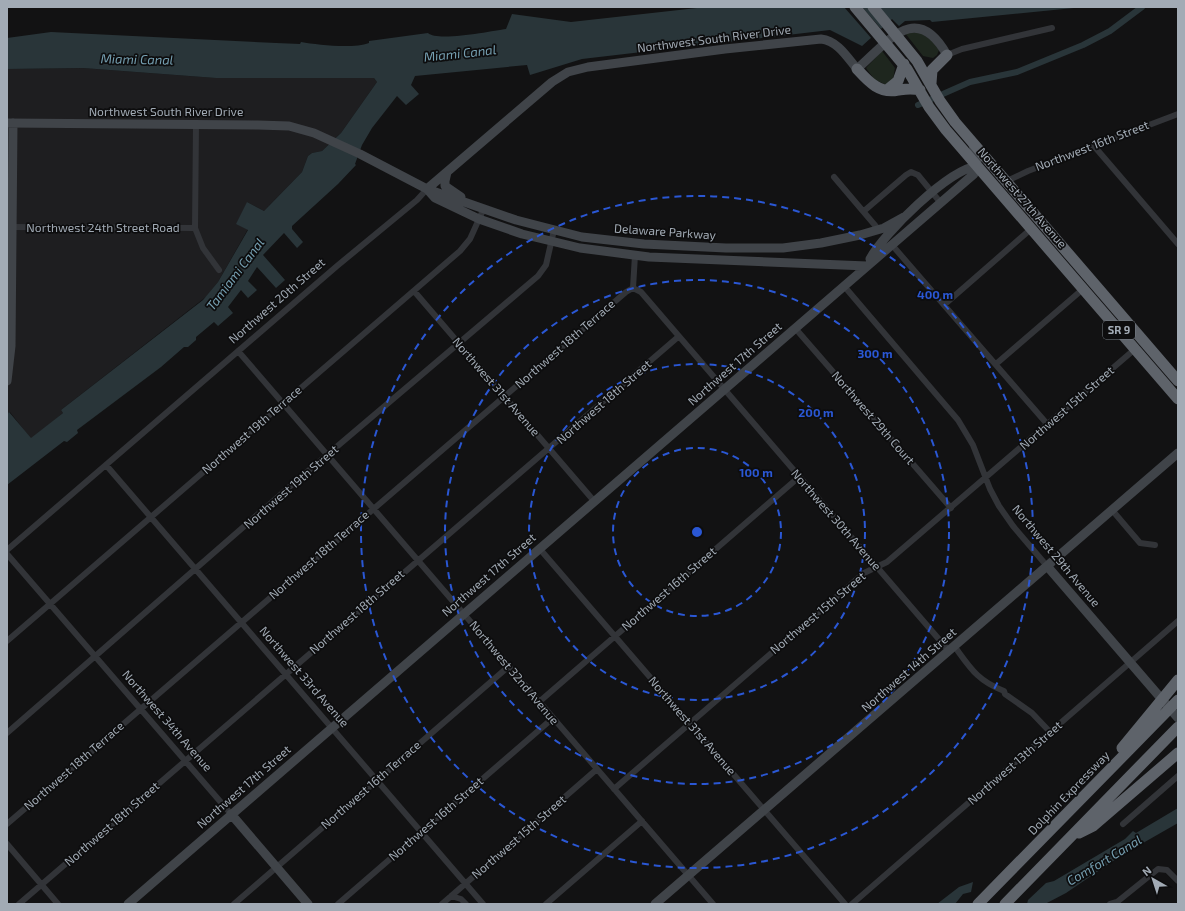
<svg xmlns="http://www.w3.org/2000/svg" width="1185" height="911" font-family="'Exo 2',sans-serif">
<rect width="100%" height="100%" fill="#121213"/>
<path fill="#1e1e20" d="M83 68 216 78H374L377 82 341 133 322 151 312 153 308 156 302 172 264 211 247 202 248 229 218 282 207 296 61 410 63 413 31 439 10 412 7 415V69Z"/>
<path fill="#1e261e" d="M919 32 931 40 939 50 937 55 933 58 923 56 905 33Z
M882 51 895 68 893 79 887 85 875 80 866 68Z"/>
<path fill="#293539" d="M706 7H1084L932 22 930 20 905 21 899 26 892 19 862 46 830 30 582 59 530 75 527 65 415 76 411 85 419 94 406 105 397 96 372 128 362 145 355 164 356 165 338 184 292 226V229L303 242 297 248 284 233 263 255 285 280 276 288 257 267 248 281 257 290 248 298 241 290 228 307 233 313 218 326 214 322 196 337V340L188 347H184L161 367 77 430 78 433 67 442 64 441 7 485V415L9 412 31 438 63 413 61 410 203 300 218 282 248 230 236 224 247 202 264 211 302 172 308 156 312 153 322 151 341 133 377 82 374 78H216L83 68 7 69V38L51 32 276 43 300 44 301 42C318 45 353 49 369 43V41L428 33C437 42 492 31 506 29L512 14 571 22Z
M1178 808V823L1122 855 1066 893 1045 904H1027L1028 900 1046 883 1054 881 1125 839 1133 831 1136 833Z
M973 882 971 892 963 894 955 904H937L959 887Z"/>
<path fill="#121213" d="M844 7H862L882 30 872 39Z"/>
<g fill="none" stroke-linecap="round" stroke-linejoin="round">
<path stroke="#293539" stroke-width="6" d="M918 105 970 82 1017 72 1083 45 1110 31 1142 7"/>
<path stroke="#323438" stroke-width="6" d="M947 55 962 49 1052 28
M196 124 195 228 203 248 219 270
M1094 146 1178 244
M834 177 879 230
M1007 181 1028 171 1178 114
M864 211 906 175 911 172 918 175 940 202
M11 227 195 228
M892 245 1048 425
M844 286 958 420 973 445 990 489 999 506 1013 526 1047 566
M633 288 641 292 949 651
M633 288 635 255
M414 291 594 501
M944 305 1031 229
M795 328 951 508
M238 351 713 904
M996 364 1083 289
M106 465 483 904
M1112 510 1140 543 1155 545
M539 548 845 904
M7 550 337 266 417 200 427 189
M7 554 231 814
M7 641 460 251 470 239 484 208
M955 647C971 669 978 681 1004 691L1005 694 1032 713 1051 733
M539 702 799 477
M7 733 294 483 538 276 546 265 554 230
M614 789 864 573 887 562 1135 349
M7 824 626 292 633 288
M1123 824 1178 776
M7 844 58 904
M451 896 461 899 466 904
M19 904 678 337
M234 904 508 667
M338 904 553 718
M442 904 597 769
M546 904 642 821
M852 904 1178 621
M1110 904 1117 902 1158 869 1167 870 1178 881"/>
<path stroke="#404449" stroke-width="9" d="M7 123 258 125 289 126 314 133 360 154 427 189 516 220 582 237 644 244 726 248H783L821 243 860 235 884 228 904 217
M447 172 445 181V186L461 197
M427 189 552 82 568 72 588 67 725 49 821 39C838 41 847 57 857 69 888 42 916 0 947 55
M427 189 435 198 479 219 522 234 580 248 649 257 867 266
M870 259C884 233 948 170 977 166
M7 381 11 346 13 123
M1047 566 1178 718
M231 814 308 904
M128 904 974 174 977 161 973 145
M655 904 1178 453"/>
<path stroke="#5e636a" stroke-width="11" d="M855 7 907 69 929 107 946 130 1178 399
M873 7 917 61 940 101 955 122 1178 381
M857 69C868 81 879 94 898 90 906 89 911 88 920 90
M931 83 932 70 947 55
M887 90 898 81 904 64
M1122 748 1178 680
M1079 833 1093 826 1178 753
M978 904 1178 700
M1005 904 1178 727"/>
</g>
<g fill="none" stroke="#2a57d4" stroke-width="2" stroke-dasharray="7 5">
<circle cx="697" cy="532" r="84"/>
<circle cx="697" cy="532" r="168"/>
<circle cx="697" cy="532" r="252"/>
<circle cx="697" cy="532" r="336"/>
</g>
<g text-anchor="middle" stroke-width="3.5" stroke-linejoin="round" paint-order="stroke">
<rect fill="#0d0d0e" stroke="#757c83" stroke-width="1" x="1103" y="321" width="32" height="18" rx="3"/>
<g font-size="11" font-weight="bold" fill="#a2abb5">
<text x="1119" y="334">SR 9</text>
</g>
<g font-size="12" fill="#a2abb5" stroke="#0d0d0e">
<text transform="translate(714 39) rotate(-7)" y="4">Northwest South River Drive</text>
<text x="166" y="116">Northwest South River Drive</text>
<text transform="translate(1092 146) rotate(-21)" y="4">Northwest 16th Street</text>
<text transform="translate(1022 198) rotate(49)" y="4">Northwest 27th Avenue</text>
<text x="103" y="232">Northwest 24th Street Road</text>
<text transform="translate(665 232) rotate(4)" y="4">Delaware Parkway</text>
<text transform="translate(277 301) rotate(-41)" y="4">Northwest 20th Street</text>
<text transform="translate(565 344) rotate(-41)" y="4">Northwest 18th Terrace</text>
<text transform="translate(735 364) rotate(-41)" y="4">Northwest 17th Street</text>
<text transform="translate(496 387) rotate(49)" y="4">Northwest 31st Avenue</text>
<text transform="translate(604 402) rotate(-41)" y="4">Northwest 18th Street</text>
<text transform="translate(1067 408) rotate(-41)" y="4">Northwest 15th Street</text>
<text transform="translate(873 418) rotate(49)" y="4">Northwest 29th Court</text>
<text transform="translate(252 430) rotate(-41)" y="4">Northwest 19th Terrace</text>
<text transform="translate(291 487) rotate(-41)" y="4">Northwest 19th Street</text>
<text transform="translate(836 520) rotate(49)" y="4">Northwest 30th Avenue</text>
<text transform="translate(319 555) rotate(-41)" y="4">Northwest 18th Terrace</text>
<text transform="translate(1056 556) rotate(50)" y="4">Northwest 29th Avenue</text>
<text transform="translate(489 575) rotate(-41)" y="4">Northwest 17th Street</text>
<text transform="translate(669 589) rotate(-41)" y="4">Northwest 16th Street</text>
<text transform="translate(357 612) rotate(-41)" y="4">Northwest 18th Street</text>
<text transform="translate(818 613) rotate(-40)" y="4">Northwest 15th Street</text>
<text transform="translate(909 670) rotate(-41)" y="4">Northwest 14th Street</text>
<text transform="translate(514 673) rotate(50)" y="4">Northwest 32nd Avenue</text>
<text transform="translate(304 677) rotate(49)" y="4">Northwest 33rd Avenue</text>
<text transform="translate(167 721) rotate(49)" y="4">Northwest 34th Avenue</text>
<text transform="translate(692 726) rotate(49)" y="4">Northwest 31st Avenue</text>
<text transform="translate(1015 763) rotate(-41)" y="4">Northwest 13th Street</text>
<text transform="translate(74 766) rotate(-41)" y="4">Northwest 18th Terrace</text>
<text transform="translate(371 785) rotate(-41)" y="4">Northwest 16th Terrace</text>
<text transform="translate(244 787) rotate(-41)" y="4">Northwest 17th Street</text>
<text transform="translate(1069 793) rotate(-46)" y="4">Dolphin Expressway</text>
<text transform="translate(436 819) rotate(-41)" y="4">Northwest 16th Street</text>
<text transform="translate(112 824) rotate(-41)" y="4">Northwest 18th Street</text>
<text transform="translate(519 837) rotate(-41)" y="4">Northwest 15th Street</text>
</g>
<g font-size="13" font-style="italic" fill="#76a0b2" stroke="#0d0d0e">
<text transform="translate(460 53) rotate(-6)" y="5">Miami Canal</text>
<text transform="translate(137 59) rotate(1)" y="5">Miami Canal</text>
<text transform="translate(235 274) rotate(-53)" y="5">Tamiami Canal</text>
<text transform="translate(1104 860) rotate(-31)" y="5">Comfort Canal</text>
</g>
</g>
<circle cx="697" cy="532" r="6" fill="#2a57d4" stroke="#0d0d0e" stroke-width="2"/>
<g font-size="12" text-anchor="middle" font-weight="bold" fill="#2a57d4" stroke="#0d0d0e" stroke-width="3.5" stroke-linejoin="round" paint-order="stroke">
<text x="935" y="299">400 m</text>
<text x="875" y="358">300 m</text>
<text x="816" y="417">200 m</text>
<text x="756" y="477">100 m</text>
</g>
<rect width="1185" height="911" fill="none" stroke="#a2abb5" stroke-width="16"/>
<g transform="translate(1153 879) rotate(321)" stroke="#0d0d0e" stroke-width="3" paint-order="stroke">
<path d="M0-3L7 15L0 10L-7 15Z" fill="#a2abb5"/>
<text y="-6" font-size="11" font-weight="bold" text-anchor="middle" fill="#a2abb5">N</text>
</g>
</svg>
